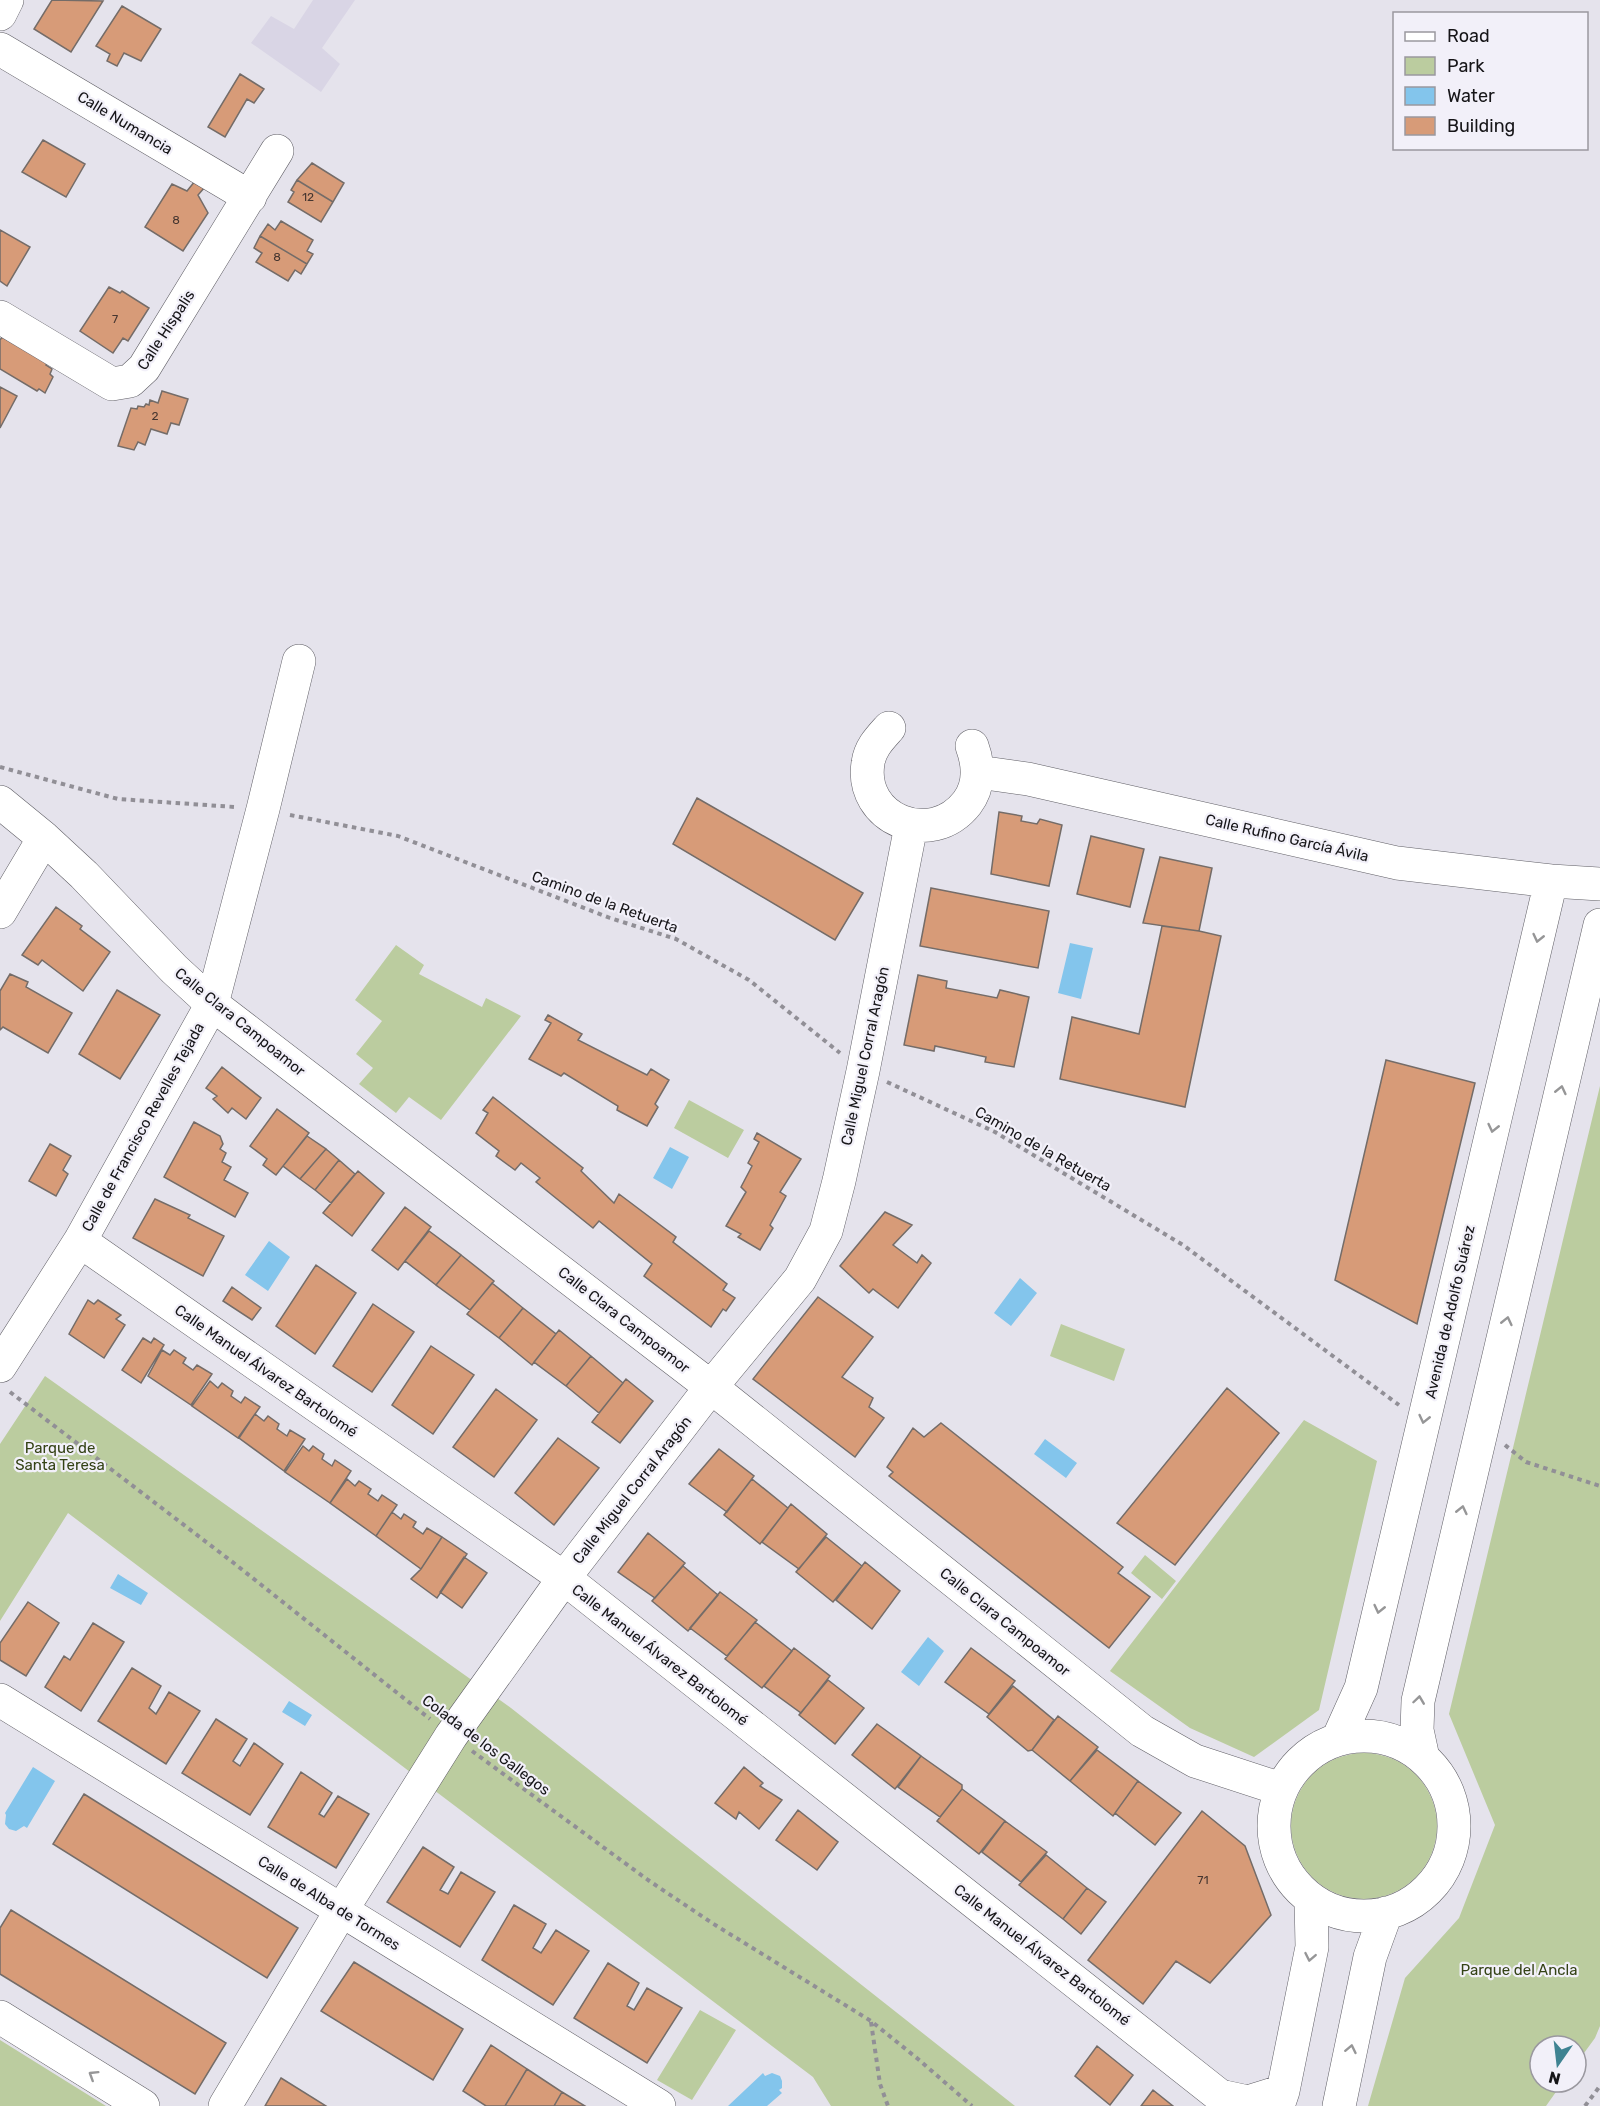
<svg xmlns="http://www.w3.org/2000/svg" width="1600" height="2106" font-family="Rubik,sans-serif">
<rect width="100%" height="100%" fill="#e5e3ec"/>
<path fill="#d9d5e5" d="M313 0H355L322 48 340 64 321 92 251 43 271 16 294 29Z"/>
<path fill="#bbcc9f" d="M396 945 424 965 419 974 482 1007 486 998 521 1016 441 1120 409 1097 396 1113 359 1084 373 1068 356 1054 382 1021 355 1000Z
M1600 1086V2026L1595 2038 1576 2064V2046H1540V2082H1563L1546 2106H1368L1405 1978 1459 1918 1495 1825 1449 1714Z
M689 1100 744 1130 728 1158 674 1128Z
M1061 1324 1125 1349 1114 1381 1050 1356Z
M45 1376 511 1708 1015 2106H831L813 2077 68 1513 0 1621V1444Z
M1304 1420 1377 1461 1319 1710 1254 1757 1190 1728 1110 1671Z
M1145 1555 1176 1581 1162 1599 1131 1573Z
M1291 1826a73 73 0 1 1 146 0a73 73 0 1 1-146 0Z
M700 2010 736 2030 692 2100 657 2080Z
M0 2040 106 2106H0Z"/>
<path fill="#83c5ec" d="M1070 943 1093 948 1081 999 1058 993Z
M670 1147 689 1157 672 1189 653 1178Z
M269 1241 290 1257 268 1291 245 1275Z
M1020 1278 1037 1293 1011 1326 994 1313Z
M1045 1439 1077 1463 1066 1478 1034 1454Z
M118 1574 148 1593 141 1605 110 1588Z
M928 1637 944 1651 919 1686 901 1672Z
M289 1701 312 1715 305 1726 282 1712Z
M33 1767 55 1781 27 1828 24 1826 16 1831 9 1829 5 1824 6 1815 5 1813Z
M763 2073 765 2076 772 2073 780 2076 782 2081V2088L779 2090 782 2093 767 2106H728Z"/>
<path fill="#d79b78" stroke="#746c68" stroke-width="1.5" d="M52 0 103 1 71 52 34 29Z
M122 6 161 29 141 61 124 53 117 66 107 61 110 54 96 46Z
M240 74 264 89 254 103 247 99 225 137 208 127Z
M43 140 85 164 66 197 22 172Z
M312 163 344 183 333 202 297 180Z
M297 180 333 202 321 222 288 202 294 192 291 190Z
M195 181 204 188 198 195 208 213 183 251 145 227 172 184 187 191Z
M281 221 313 240 307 251 313 254 307 264 260 236 268 224 275 230Z
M0 230 30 247 7 286 0 281Z
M260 236 307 264 301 274 295 270 288 281 256 262 262 253 254 248Z
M109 287 120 293 122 291 149 308 128 341 123 338 113 353 80 331Z
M2 337 48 362 46 365 52 369 50 374 53 377 45 393 39 389 37 391 0 369V340Z
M0 387 17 396 0 428Z
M162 391 188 399 179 425 171 423 167 434 151 429 145 445 138 442 134 450 118 446 131 408 137 409 138 406 144 407 146 404 149 405 150 400 158 403Z
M697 798 863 893 835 940 673 844Z
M999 812 1022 816 1021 821 1037 824 1040 819 1062 825 1049 886 991 874Z
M1091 836 1144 849 1130 907 1077 894Z
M1160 857 1212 868 1199 931 1143 923Z
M931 888 1049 911 1038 968 920 946Z
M56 907 82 926 80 929 110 952 83 991 42 960 38 965 22 955Z
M1162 926 1199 931 1221 936 1185 1107 1060 1079 1072 1017 1139 1034Z
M10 974 28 982 26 987 72 1013 48 1053 3 1027 0 1030V991Z
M918 975 947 981 946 988 997 998 1000 990 1029 997 1014 1067 985 1062 986 1057 935 1046 934 1051 904 1045Z
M117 990 160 1015 120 1079 79 1054Z
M548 1015 582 1034 578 1040 647 1075 651 1069 669 1080 655 1104 658 1107 647 1126 617 1110 618 1106 564 1073 561 1076 529 1059 551 1023 545 1020Z
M1386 1060 1475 1083 1417 1324 1335 1280Z
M222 1067 261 1098 246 1119 232 1108 228 1113 213 1099 217 1096 206 1088Z
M493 1097 583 1168 581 1171 614 1203 619 1194 676 1237 673 1242 727 1284 723 1290 735 1298 726 1311 723 1309 711 1327 644 1276 652 1264 599 1221 593 1228 536 1182 540 1178 521 1163 515 1170 496 1156 499 1151 476 1133 488 1113 483 1110Z
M277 1109 309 1133 276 1175 263 1165 267 1159 250 1146Z
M194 1122 220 1136 223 1144 220 1149 226 1153 222 1162 231 1167 224 1180 248 1193 235 1217 164 1177Z
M757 1133 801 1159 780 1192 786 1196 770 1225 773 1228 760 1250 738 1237 741 1234 726 1226 746 1192 741 1187 752 1166 748 1163 759 1142 754 1139Z
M307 1136 326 1149 300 1179 283 1166Z
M50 1144 71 1156 63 1170 68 1174 56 1196 29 1181Z
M326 1149 339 1160 315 1190 300 1179Z
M339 1160 355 1174 331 1203 315 1190Z
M358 1171 384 1193 352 1236 323 1213Z
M155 1199 190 1215 188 1218 224 1236 203 1276 133 1238Z
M405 1207 431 1227 398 1270 372 1250Z
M885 1212 912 1225 893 1245 917 1263 922 1255 931 1263 898 1308 873 1289 869 1293 840 1266Z
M429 1231 461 1255 436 1285 405 1261Z
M461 1255 494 1281 470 1310 436 1285Z
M316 1265 356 1293 315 1354 276 1326Z
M492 1283 523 1308 499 1338 467 1314Z
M232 1287 261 1308 252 1320 223 1301Z
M818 1297 873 1337 842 1377 873 1398 869 1407 884 1418 855 1457 753 1379Z
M88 1300 94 1304 98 1300 121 1315 116 1319 125 1325 104 1358 69 1334Z
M373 1304 414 1332 372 1392 333 1366Z
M523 1308 556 1334 532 1365 499 1338Z
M559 1330 591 1356 566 1386 534 1362Z
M143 1338 151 1343 154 1338 164 1345 141 1383 122 1370Z
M431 1346 474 1375 433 1434 392 1405Z
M162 1350 170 1355 174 1350 186 1358 183 1363 193 1370 197 1365 212 1374 191 1405 148 1376Z
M591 1356 623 1383 599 1413 566 1386Z
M626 1379 653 1401 620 1443 592 1422Z
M210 1381 218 1388 222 1383 233 1391 231 1396 241 1403 245 1397 260 1407 238 1438 192 1406Z
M1227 1388 1279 1433 1175 1565 1117 1523Z
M496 1389 537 1420 494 1477 453 1447Z
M255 1414 264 1421 268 1416 279 1424 277 1429 287 1436 290 1430 305 1439 284 1471 239 1438Z
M941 1423 1123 1567 1118 1573 1150 1597 1109 1648 889 1476 893 1472 887 1467 913 1428 924 1437Z
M558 1438 599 1468 554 1525 515 1493Z
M303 1446 309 1451 313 1446 324 1454 322 1459 332 1466 335 1460 351 1471 330 1503 285 1472Z
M719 1449 754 1476 727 1512 689 1484Z
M347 1479 355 1486 359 1481 371 1489 368 1494 378 1501 382 1495 397 1505 376 1536 330 1503Z
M752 1479 788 1508 760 1544 724 1515Z
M791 1504 827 1534 799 1569 762 1542Z
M392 1512 401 1519 404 1514 416 1522 413 1527 423 1534 427 1528 442 1537 421 1569 376 1536Z
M648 1533 685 1563 655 1598 618 1572Z
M442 1537 467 1554 437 1598 411 1579 421 1569Z
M826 1537 862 1566 833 1602 796 1572Z
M464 1557 487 1573 462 1608 440 1592Z
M865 1562 900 1591 872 1629 836 1600Z
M683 1566 718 1595 688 1631 652 1601Z
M720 1592 757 1620 727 1656 690 1628Z
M28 1602 59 1623 26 1676 0 1660V1643Z
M755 1622 792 1651 762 1688 725 1659Z
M93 1623 124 1642 81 1711 45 1687 64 1656 70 1660Z
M794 1648 830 1676 801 1713 764 1686Z
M971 1648 1015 1681 989 1714 945 1682Z
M132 1668 161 1686 149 1708 156 1714 169 1692 200 1711 166 1764 98 1721Z
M828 1680 864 1708 835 1744 799 1715Z
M1013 1686 1054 1720 1032 1750 1028 1751 987 1717Z
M1058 1716 1098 1747 1070 1781 1032 1750Z
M216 1719 247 1739 233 1761 240 1766 254 1743 283 1764 250 1815 182 1773Z
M877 1724 921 1756 895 1789 852 1755Z
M1097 1750 1138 1781 1113 1816 1070 1781Z
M921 1756 962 1785V1789L940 1817 898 1787Z
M744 1767 763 1783 760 1786 782 1800 759 1829 739 1812 736 1819 715 1803Z
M301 1772 332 1793 319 1814 324 1817 338 1796 369 1814 336 1868 268 1827Z
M1138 1781 1181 1813 1155 1845 1115 1813Z
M962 1789 1005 1821 979 1854 937 1821Z
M84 1794 298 1928 267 1978 53 1844Z
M798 1810 838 1842 817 1870 776 1840Z
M1202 1811 1245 1846 1271 1915 1210 1983 1176 1961 1143 2004 1088 1960Z
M1005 1821 1047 1852 1021 1882 982 1852Z
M423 1847 454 1867 440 1890 448 1894 461 1872 495 1892 460 1947 387 1902Z
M1046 1855 1087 1888 1063 1919 1019 1885Z
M1087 1888 1106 1902 1081 1934 1063 1919Z
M514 1905 546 1924 533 1948 541 1953 556 1930 589 1951 553 2005 482 1960Z
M11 1910 226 2043 195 2094 0 1974V1928Z
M354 1962 463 2029 433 2080 321 2011Z
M608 1963 639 1983 627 2006 634 2010 647 1988 682 2008 647 2063 574 2018Z
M491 2045 527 2069 505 2106H486L463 2091Z
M1097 2046 1133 2075 1110 2105 1075 2076Z
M527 2069 562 2092 554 2106H505Z
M281 2078 326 2106H265Z
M1153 2090 1173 2106H1141Z
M562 2092 585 2106H554Z"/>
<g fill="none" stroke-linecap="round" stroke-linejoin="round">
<g stroke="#605f66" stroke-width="34">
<path id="minor" d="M0 14 7 0
M0 49 250 197
M0 317 112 384 130 381 144 368 277 151
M889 728C880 738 870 748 868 763 859 819 931 849 967 803 980 786 979 765 972 746
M978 772 1028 779 1397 863 1551 881 1600 884
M0 802 44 838 84 875 174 969 212 1004 711 1387 1142 1731 1195 1761 1281 1789
M0 912 44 838
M80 1241 564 1578 1220 2096
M0 1366 80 1241 212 1004 263 809 299 661
M0 1700 659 2106
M1274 1826a90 90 0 1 1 180 0a90 90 0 1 1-180 0Z
M1338 1739 1361 1688 1551 881
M1423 1758 1417 1730 1418 1701 1600 925
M0 2017 143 2106
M225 2106 341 1911 451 1736 564 1578 711 1387 800 1279 826 1231 839 1181 863 1071 911 826
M1232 2106 1220 2096 1248 2102 1283 2091
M1278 2106 1283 2091 1312 1947 1311 1899
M1339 2106 1370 1957 1386 1913"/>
</g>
<path stroke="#918f96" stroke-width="4" stroke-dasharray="4.5 4.5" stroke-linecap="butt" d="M0 767 118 799 235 807
M290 815 398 836 610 918 676 939 749 980 840 1053
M887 1082 995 1132 1183 1245 1399 1405
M10 1392 235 1564 430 1719
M1505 1445 1526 1462 1600 1486
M472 1751 648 1880 712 1923 871 2021 918 2059 972 2106
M871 2022 880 2084 888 2106
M1585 2106 1600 2086"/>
<use href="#minor" stroke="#fff" stroke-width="33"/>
</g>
<defs><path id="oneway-chevron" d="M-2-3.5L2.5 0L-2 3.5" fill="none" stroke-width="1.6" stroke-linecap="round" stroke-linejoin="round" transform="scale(1.5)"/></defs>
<g stroke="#969697">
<use href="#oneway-chevron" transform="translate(1538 938) rotate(103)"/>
<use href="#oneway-chevron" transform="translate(1561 1090) rotate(-77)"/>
<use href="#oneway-chevron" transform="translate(1493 1128) rotate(103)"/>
<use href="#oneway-chevron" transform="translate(1507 1321) rotate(-77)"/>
<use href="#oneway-chevron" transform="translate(1424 1419) rotate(103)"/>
<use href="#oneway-chevron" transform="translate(1462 1510) rotate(-77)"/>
<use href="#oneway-chevron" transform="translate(1379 1609) rotate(103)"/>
<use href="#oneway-chevron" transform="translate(1419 1700) rotate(-82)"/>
<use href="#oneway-chevron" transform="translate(1310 1957) rotate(101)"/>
<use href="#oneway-chevron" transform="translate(1351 2049) rotate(-78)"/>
<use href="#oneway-chevron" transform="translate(93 2075) rotate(-148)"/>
</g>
<g text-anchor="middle" stroke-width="4.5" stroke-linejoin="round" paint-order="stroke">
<g font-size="12" fill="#463630">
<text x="308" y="201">12</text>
<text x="176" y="224">8</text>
<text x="277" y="261">8</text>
<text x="115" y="323">7</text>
<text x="155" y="420">2</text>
<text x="1203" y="1884">71</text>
</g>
<g font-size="15" fill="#161518" stroke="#f2f0f9">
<text transform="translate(125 123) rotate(31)" y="5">Calle Numancia</text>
<text transform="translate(166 330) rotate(-57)" y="5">Calle Hispalis</text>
<text transform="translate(1287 838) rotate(13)" y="5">Calle Rufino García Ávila</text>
<text transform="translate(605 902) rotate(20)" y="5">Camino de la Retuerta</text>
<text transform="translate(240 1022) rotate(39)" y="5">Calle Clara Campoamor</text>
<text transform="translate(865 1056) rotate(-78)" y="5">Calle Miguel Corral Aragón</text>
<text transform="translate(143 1127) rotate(-61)" y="5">Calle de Francisco Revelles Tejada</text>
<text transform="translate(1043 1149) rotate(30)" y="5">Camino de la Retuerta</text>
<text transform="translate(1450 1312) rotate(-77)" y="5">Avenida de Adolfo Suárez</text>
<text transform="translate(624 1320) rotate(38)" y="5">Calle Clara Campoamor</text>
<text transform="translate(266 1371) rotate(35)" y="5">Calle Manuel Álvarez Bartolomé</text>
<text transform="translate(632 1490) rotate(-52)" y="5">Calle Miguel Corral Aragón</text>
<text transform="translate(1005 1622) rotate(39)" y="5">Calle Clara Campoamor</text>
<text transform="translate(660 1655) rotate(38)" y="5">Calle Manuel Álvarez Bartolomé</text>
<text transform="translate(486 1745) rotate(37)" y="5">Colada de los Gallegos</text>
<text transform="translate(329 1903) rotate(32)" y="5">Calle de Alba de Tormes</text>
<text transform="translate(1042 1955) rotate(38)" y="5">Calle Manuel Álvarez Bartolomé</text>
</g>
<g font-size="15" fill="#344215" stroke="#f2f0f9">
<text x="60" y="1453">Parque de<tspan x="60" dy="17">Santa Teresa</tspan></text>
<text x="1519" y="1975">Parque del Ancla</text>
</g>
</g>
<rect x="1393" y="12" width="195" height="138" fill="#f2f0f9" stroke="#9a989f" stroke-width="1.5"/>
<rect x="1405" y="32" width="30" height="9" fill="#ffffff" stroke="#9a989f" stroke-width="1.5"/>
<text x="1447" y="42" font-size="18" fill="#161518">Road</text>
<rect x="1405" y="57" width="30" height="18" fill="#bbcc9f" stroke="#9a989f" stroke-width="1.5"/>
<text x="1447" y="72" font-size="18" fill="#161518">Park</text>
<rect x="1405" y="87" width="30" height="18" fill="#83c5ec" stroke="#9a989f" stroke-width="1.5"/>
<text x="1447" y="102" font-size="18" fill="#161518">Water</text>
<rect x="1405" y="117" width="30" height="18" fill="#d79b78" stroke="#9a989f" stroke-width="1.5"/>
<text x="1447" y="132" font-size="18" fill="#161518">Building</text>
<g transform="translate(1558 2064) rotate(194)"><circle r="28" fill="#f2f0f9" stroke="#9a989f" stroke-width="1.5"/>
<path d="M0-4.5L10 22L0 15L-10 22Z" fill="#3f8392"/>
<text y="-9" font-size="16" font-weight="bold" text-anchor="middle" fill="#161518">N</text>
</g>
</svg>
